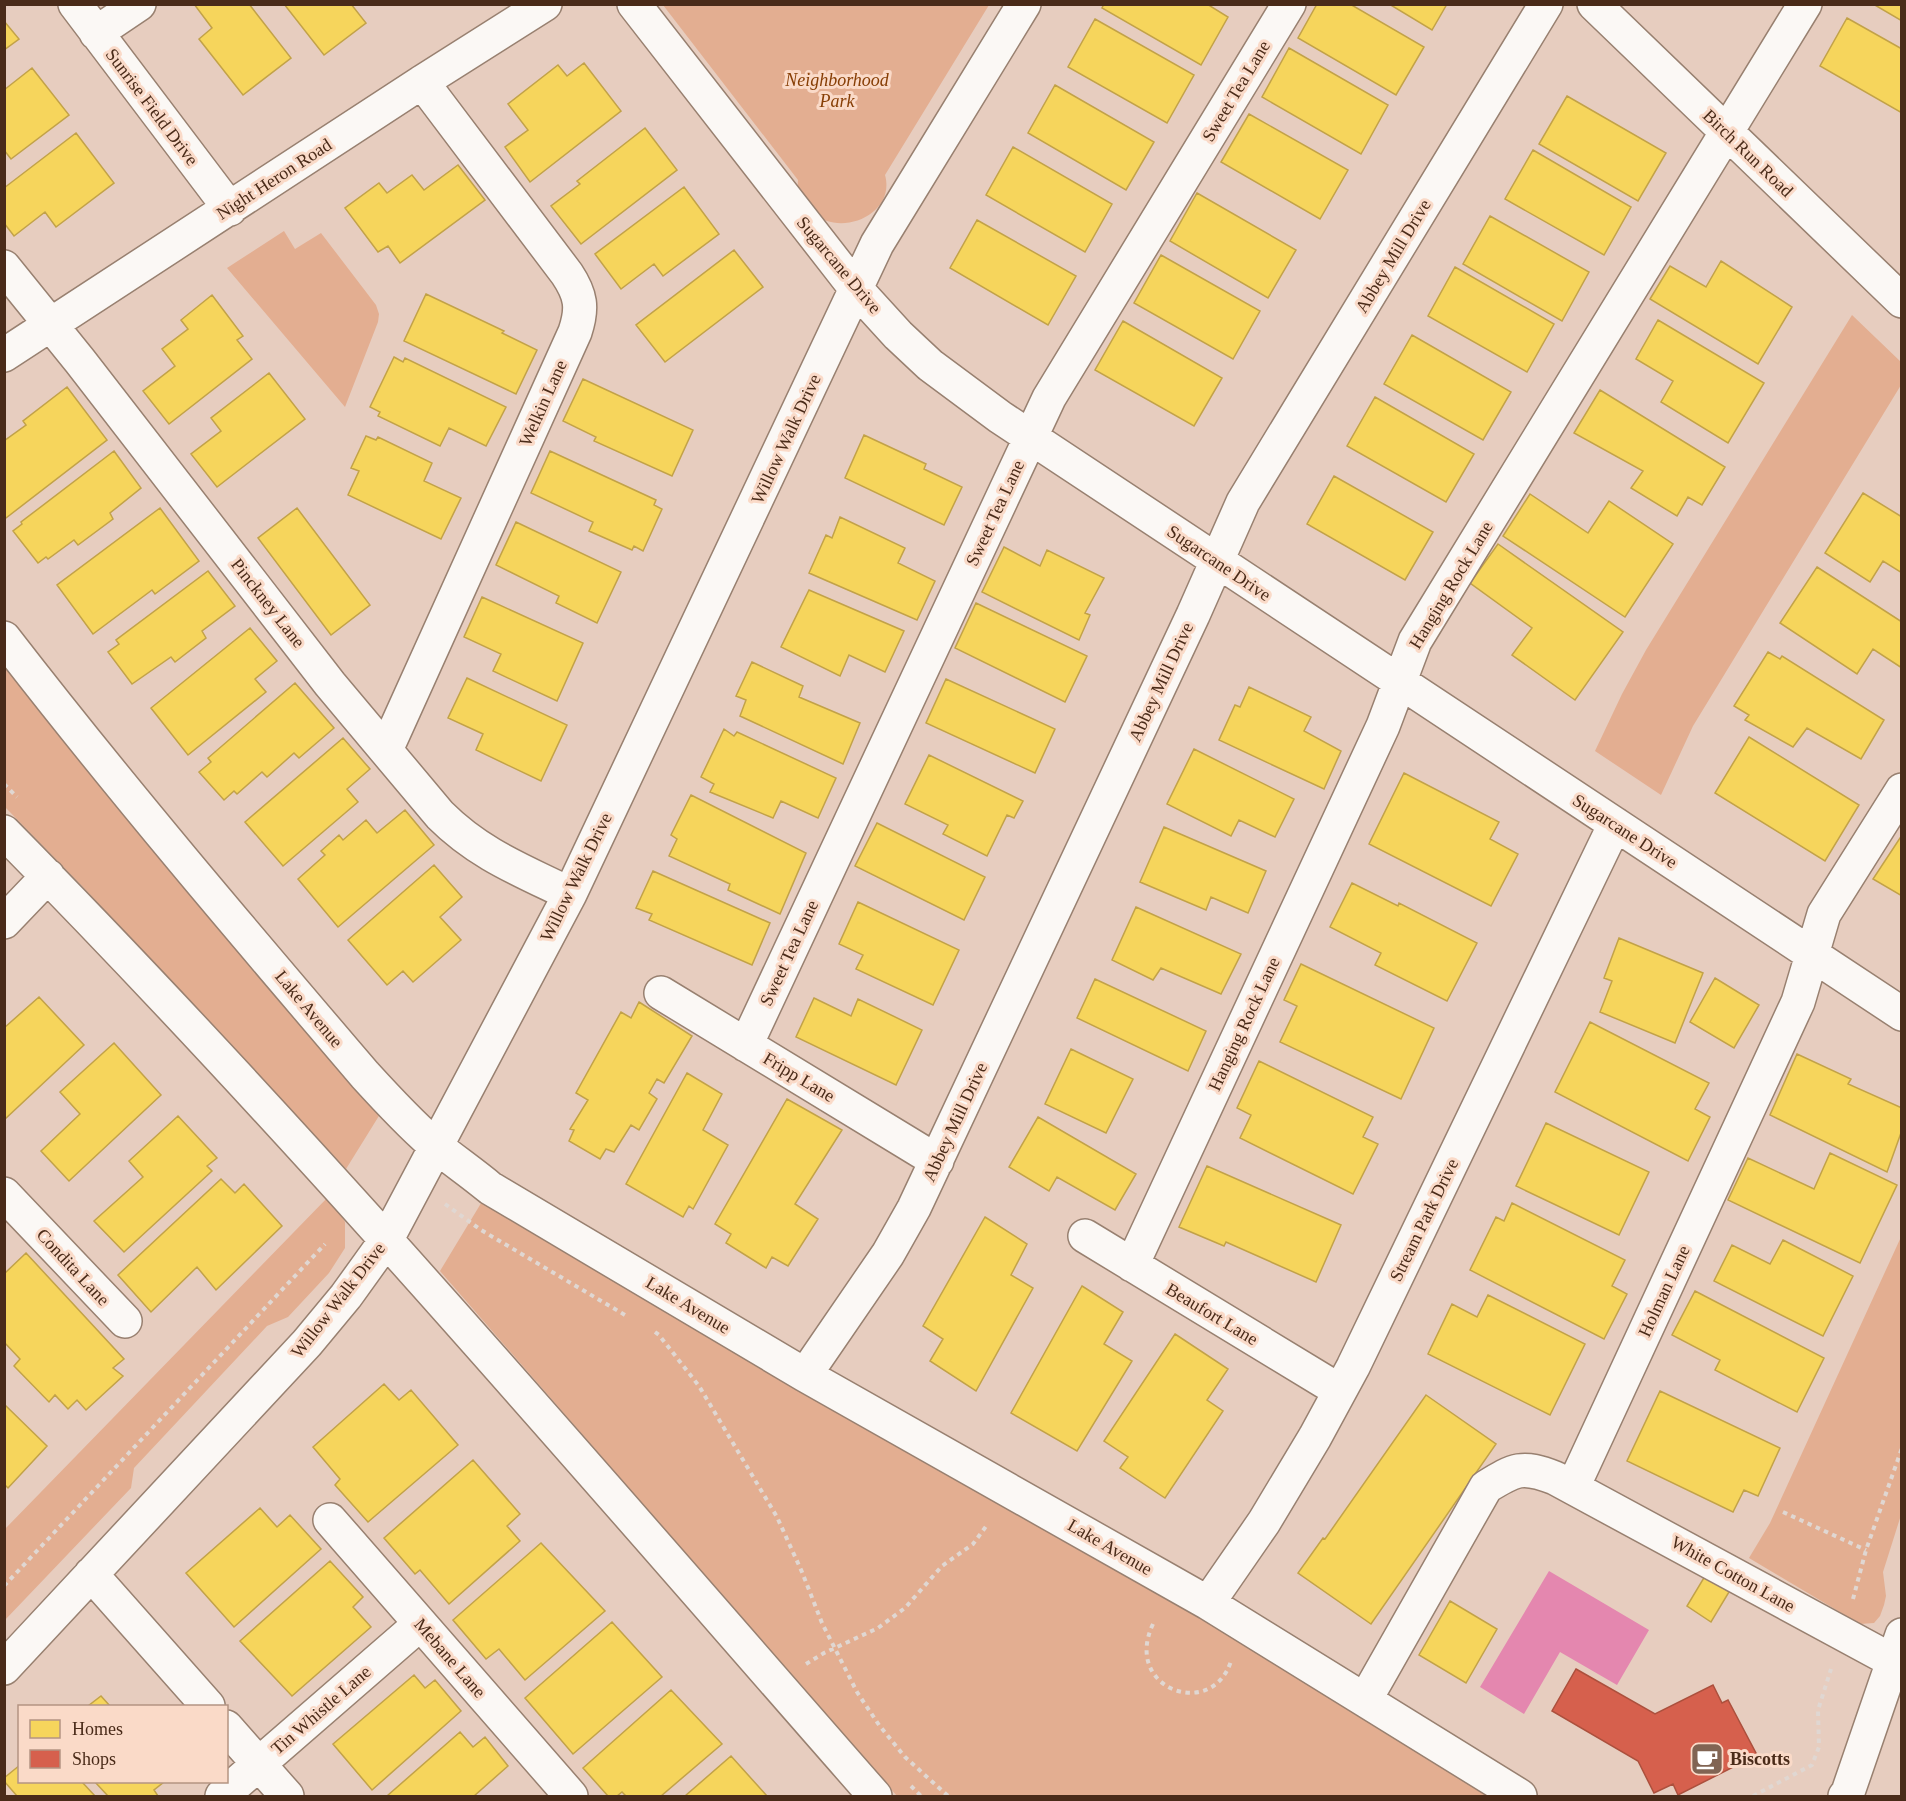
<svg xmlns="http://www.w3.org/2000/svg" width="1906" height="1801" font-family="Georgia,serif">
<rect width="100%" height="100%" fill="#e7cdbf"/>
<path fill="#e3ae91" d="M663 5H989L885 175C896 214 841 238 813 213 810 210 808 205 805 201 800 193 797 190 798 180Z
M284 231 295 249 321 233 376 305 379 314 378 322 345 407 227 268Z
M1852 315 1901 362V385L1693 726 1661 795 1595 751 1622 694 1646 650Z
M4 655 382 1111 346 1169 83 887 5 807Z
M486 1195 1503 1796H897L440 1271Z
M329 1196 345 1222V1248L329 1273 288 1317 267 1326 134 1468 131 1488 5 1620V1529Z
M1901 1237V1515L1883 1572 1886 1596 1884 1605 1880 1616 1874 1623 1860 1624 1749 1558 1770 1523Z"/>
<path fill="#e487af" d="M1549 1571 1649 1630 1617 1685 1560 1652 1524 1714 1480 1687Z"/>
<path fill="#f6d55c" stroke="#c2a248" stroke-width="1.5" d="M194 4H249L291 58 243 95 199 39 212 28Z
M284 4H351L366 23 324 55Z
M1104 4H1207L1228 17 1201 65 1102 8Z
M1317 4H1350L1424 47 1396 95 1298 38Z
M1389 4H1447L1432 30Z
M1873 4H1902V21Z
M1847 18 1902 49V113L1820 66Z
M1095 19 1194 75 1167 123 1068 67Z
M4 21 19 39 4 50Z
M1289 48 1388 105 1361 154 1262 97Z
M584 63 621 111 530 182 505 147 528 130 508 104 558 65 567 76Z
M32 68 69 115 11 159 4 150V90Z
M1055 85 1154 142 1126 190 1028 133Z
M1567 96 1666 153 1638 201 1539 144Z
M1249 114 1348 170 1320 219 1221 162Z
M645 128 677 170 581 244 551 206 580 184 577 181Z
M76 133 114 183 56 227 45 212 14 236 4 223V188Z
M1013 147 1112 204 1085 252 986 195Z
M1533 150 1631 207 1604 255 1505 199Z
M458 165 485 200 400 263 388 246 378 252 345 208 379 183 387 193 412 175 424 190Z
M684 187 719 234 663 276 654 264 621 289 595 254Z
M1197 193 1296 250 1268 298 1170 241Z
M1490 216 1589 272 1562 321 1463 264Z
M977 220 1076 276 1048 325 950 268Z
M734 250 763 287 665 362 636 325Z
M1161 255 1260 311 1233 359 1134 303Z
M1721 261 1792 307 1758 364 1650 299 1670 266 1706 287Z
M1455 267 1554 324 1527 372 1428 316Z
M426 294 504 331 502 333 537 350 516 394 404 341Z
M212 295 243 336 237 340 252 359 169 424 143 391 175 366 162 349 188 329 181 320Z
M1658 320 1764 383 1728 443 1661 402 1673 381 1636 359Z
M1123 321 1222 378 1194 426 1095 370Z
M1412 335 1511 392 1483 440 1384 384Z
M394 357 403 362 405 358 506 407 486 446 449 428 440 446 378 416 380 412 370 407Z
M269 373 305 419 217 487 191 454 221 431 211 418Z
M583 379 693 430 672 476 594 441 596 437 563 421Z
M67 387 107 440 6 518 4 515V441L26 425 23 421Z
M1600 390 1725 467 1702 505 1688 497 1677 516 1631 488 1643 471 1574 433Z
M1375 397 1474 454 1446 502 1347 446Z
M864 435 926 464 924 469 962 487 944 525 845 478Z
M366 436 376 440 378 437 432 463 424 481 461 498 441 539 348 495 359 471 351 468Z
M114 451 141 488 110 513 113 519 78 545 74 540 48 559 46 557 38 563 13 531 22 524 21 522Z
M550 451 656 500 654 505 662 509 643 551 634 546 632 550 589 531 593 522 531 493Z
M1334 476 1433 532 1405 580 1307 524Z
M1863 493 1902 517V573L1883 561 1870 582 1825 553Z
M1530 494 1588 533 1609 501 1673 544 1625 617 1503 536Z
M160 508 199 561 155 594 152 590 93 634 57 585Z
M297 508 370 605 331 635 258 538Z
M840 517 905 548 898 563 935 581 917 620 809 573 826 535 832 538Z
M516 522 621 572 597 623 556 603 559 596 496 565Z
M1498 544 1623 632 1575 700 1512 655 1532 628 1470 583Z
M1004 547 1040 566 1047 550 1104 578 1085 613 1090 615 1079 640 982 592Z
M1817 567 1902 622V668L1873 649 1857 674 1780 623Z
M208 571 235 606 202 631 206 638 175 662 171 657 132 684 108 652 119 644 116 640Z
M809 590 904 631 885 672 849 655 840 676 781 647Z
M482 597 583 643 557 701 493 671 501 654 464 637Z
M976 603 1087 656 1065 702 955 648Z
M250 628 277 661 255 679 266 692 188 755 151 708Z
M1768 652 1780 659 1782 656 1884 720 1861 759 1807 728 1793 747 1745 720 1749 715 1734 706Z
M752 662 803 686 799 697 860 723 843 764 740 716 746 700 736 696Z
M467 678 567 725 541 781 476 750 483 734 448 718Z
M946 679 1055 729 1035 773 926 723Z
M295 683 334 728 299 758 294 753 267 777 262 772 237 794 234 791 224 800 199 772 211 762 208 758Z
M1249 687 1311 717 1304 731 1341 751 1324 789 1219 740 1235 705 1240 707Z
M724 729 734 736 737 732 836 778 818 818 781 801 773 818 710 792 714 784 701 777Z
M1749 737 1859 805 1825 861 1715 793Z
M343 738 370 769 347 789 358 802 283 866 245 822Z
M1194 749 1294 799 1275 837 1239 820 1231 836 1167 804Z
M929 755 1023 801 1014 818 1007 815 987 856 943 834 948 825 905 804Z
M1404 773 1499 822 1490 839 1518 854 1491 906 1369 844Z
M691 795 806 853 780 914 728 890 730 884 669 856 677 839 671 835Z
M405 810 434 845 338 927 298 879 325 855 321 851 339 835 343 840 366 820 377 833Z
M877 823 985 877 964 920 855 866Z
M1164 827 1266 871 1248 913 1211 897 1206 910 1140 882Z
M1902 835V896L1873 879Z
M434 865 462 897 440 917 461 940 413 982 403 971 387 985 348 940Z
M653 871 770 923 752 965 649 920 652 914 636 908Z
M1352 883 1398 906 1399 903 1477 943 1447 1001 1375 965 1381 953 1330 927Z
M858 902 959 950 933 1005 856 969 863 955 839 944Z
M1136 907 1241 954 1221 994 1161 968 1153 980 1112 960Z
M1619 938 1703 973 1675 1043 1600 1012 1612 981 1604 978Z
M1301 964 1434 1028 1401 1099 1280 1042 1297 1006 1284 1000Z
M1715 978 1759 1005 1734 1048 1690 1022Z
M1095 979 1206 1031 1188 1071 1077 1018Z
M39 997 84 1045 4 1120V1028Z
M814 998 851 1016 858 999 922 1030 896 1085 796 1037Z
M639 1002 692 1036 664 1083 657 1079 649 1093 657 1099 639 1130 631 1125 614 1152 606 1149 600 1159 569 1141 574 1130 570 1129 588 1100 576 1093 621 1012 631 1018Z
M1590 1022 1709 1083 1695 1109 1710 1117 1688 1161 1555 1092Z
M114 1043 161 1095 69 1181 41 1151 80 1114 60 1092Z
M1071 1049 1133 1079 1106 1133 1045 1104Z
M1797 1054 1851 1079 1848 1084 1902 1108V1130L1887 1172 1770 1115Z
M1259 1061 1373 1117 1363 1137 1378 1144 1353 1194 1240 1138 1251 1115 1237 1108Z
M687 1073 722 1094 703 1130 728 1145 693 1209 689 1206 683 1217 626 1184Z
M787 1099 842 1130 795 1204 818 1219 788 1266 772 1257 766 1268 726 1243 731 1234 715 1224Z
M178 1116 217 1158 207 1166 212 1171 124 1252 94 1221 143 1177 129 1161Z
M1038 1117 1136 1174 1115 1210 1057 1177 1049 1191 1009 1167Z
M1546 1123 1649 1172 1619 1235 1516 1186Z
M1830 1153 1897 1185 1860 1263 1728 1200 1748 1158 1814 1189Z
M1207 1166 1341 1225 1316 1282 1226 1242 1224 1246 1179 1227Z
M221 1179 235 1193 244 1184 282 1226 216 1290 197 1267 151 1312 118 1275Z
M1512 1203 1625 1260 1612 1286 1627 1294 1604 1339 1470 1270 1496 1217 1504 1221Z
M985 1217 1027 1244 1011 1275 1033 1288 976 1391 930 1361 943 1339 923 1326Z
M1783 1240 1853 1276 1823 1336 1714 1281 1732 1245 1770 1264Z
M26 1253 124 1359 113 1368 123 1376 86 1410 77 1400 68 1409 55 1395 49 1402 14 1366 20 1359 4 1342V1274Z
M1082 1286 1123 1312 1104 1344 1132 1361 1077 1451 1011 1413Z
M1695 1291 1824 1358 1797 1412 1715 1370 1720 1360 1672 1335Z
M1488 1295 1585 1344 1550 1415 1428 1354 1452 1304 1477 1317Z
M1175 1334 1228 1369 1207 1400 1223 1411 1165 1498 1120 1468 1128 1457 1104 1441Z
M384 1384 399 1400 411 1390 458 1445 368 1522 335 1485 340 1479 313 1447Z
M1660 1391 1780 1448 1758 1496 1744 1490 1733 1512 1627 1461Z
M1426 1395 1496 1444 1371 1624 1298 1573 1323 1538 1325 1539Z
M4 1404 47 1446 8 1488 4 1484Z
M473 1460 520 1514 507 1526 520 1541 449 1604 420 1570 415 1574 384 1538Z
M260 1508 277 1527 290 1515 321 1549 234 1627 186 1573Z
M541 1543 605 1611 525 1680 499 1649 486 1659 453 1620Z
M330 1561 363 1597 353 1607 371 1627 292 1696 240 1641Z
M1705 1576 1729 1592 1711 1622 1687 1606Z
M1450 1601 1497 1629 1466 1683 1419 1655Z
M612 1622 662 1677 573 1754 525 1698Z
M414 1675 425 1688 435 1680 461 1711 372 1790 333 1744Z
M671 1690 722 1744 661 1796H626L622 1792 617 1796H608L583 1768Z
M101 1696 110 1706H88Z
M460 1732 473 1747 485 1737 508 1766 474 1796H387Z
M731 1756 767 1796H685Z
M20 1765V1782H82L95 1796H17L4 1781V1778Z
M95 1782H164L154 1790 158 1796H108Z"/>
<path fill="#d6604d" stroke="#ac503d" stroke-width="1.5" d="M1576 1669 1655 1714 1713 1685 1722 1703 1728 1700 1757 1755 1678 1795 1673 1784 1654 1793 1638 1761 1552 1711Z"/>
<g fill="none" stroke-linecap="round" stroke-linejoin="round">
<g stroke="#988070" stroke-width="36">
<path id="minor" d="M75 4 230 209
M634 4 856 289 898 335 930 365 1000 417 1902 1014
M1594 4 1902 301
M96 33 139 4
M4 267 80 361 330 684 440 815C479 854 521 870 570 894
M4 355 422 82 545 4
M4 638C120 788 242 931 365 1075 386 1098 407 1121 431 1142 450 1158 471 1172 490 1188L805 1375 1208 1603 1520 1796
M386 750 575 332C583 308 581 295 567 274L422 82
M4 832C309 1141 590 1471 875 1796
M4 922 48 876
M661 993 937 1161
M746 1045 1049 398 1289 4
M4 1194 125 1321
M1085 1236 1340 1391
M1132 1265 1383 726 1415 641 1805 4
M805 1375 888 1254 914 1208 1193 615 1243 502 1546 4
M1573 1487 1798 1002 1824 914 1902 790
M330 1520 571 1796
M91 1574 208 1706
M1208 1603 1264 1522 1315 1437 1353 1367 1615 824
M4 1668 307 1343 346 1296 387 1239 570 894 877 244 1024 4
M1365 1700 1486 1487C1515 1469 1522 1465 1555 1478L1893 1661
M226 1727 287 1796
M222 1796 420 1624
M1845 1796 1847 1795 1902 1635"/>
</g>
<path stroke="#e0d7d2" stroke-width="4" stroke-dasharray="4.5 4.5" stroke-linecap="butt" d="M4 784 17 797
M445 1204 481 1230 625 1315
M655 1332 659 1335 699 1386 777 1517 802 1572 822 1623 857 1692 879 1725 905 1757 948 1796
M1783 1512 1866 1550
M4 1586 325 1244
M1853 1599 1866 1550 1902 1448
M1153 1624C1122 1689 1212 1721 1231 1661
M806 1664 824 1653 878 1628 905 1608 942 1566 973 1544 987 1525
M911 1786 921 1796
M1753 1796 1812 1765 1819 1747 1818 1710 1831 1669"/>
<use href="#minor" stroke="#fbf8f5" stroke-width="33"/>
</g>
<defs>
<g id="cafe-square" transform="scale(1.725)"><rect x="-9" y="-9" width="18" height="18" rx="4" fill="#816453" stroke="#fadac8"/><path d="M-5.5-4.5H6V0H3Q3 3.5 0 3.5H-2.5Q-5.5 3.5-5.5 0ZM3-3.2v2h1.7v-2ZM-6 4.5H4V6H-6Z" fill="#fff"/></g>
</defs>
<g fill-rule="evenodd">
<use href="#cafe-square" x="1707" y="1759"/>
</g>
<g text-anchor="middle" stroke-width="6" stroke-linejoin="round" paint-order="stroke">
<g font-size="18" font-style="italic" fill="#873e05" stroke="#fadac8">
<text x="837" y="86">Neighborhood<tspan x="837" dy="21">Park</tspan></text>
</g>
<g font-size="18" fill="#4a2b19" stroke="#fadac8">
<text transform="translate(1236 91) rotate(-59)" y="6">Sweet Tea Lane</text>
<text transform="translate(152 107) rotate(53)" y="6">Sunrise Field Drive</text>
<text transform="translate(1748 153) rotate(44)" y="6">Birch Run Road</text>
<text transform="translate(274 179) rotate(-33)" y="6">Night Heron Road</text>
<text transform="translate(1393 256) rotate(-59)" y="6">Abbey Mill Drive</text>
<text transform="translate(839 265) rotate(50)" y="6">Sugarcane Drive</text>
<text transform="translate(543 403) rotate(-66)" y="6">Welkin Lane</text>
<text transform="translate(786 439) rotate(-65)" y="6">Willow Walk Drive</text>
<text transform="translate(995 513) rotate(-65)" y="6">Sweet Tea Lane</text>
<text transform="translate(1219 563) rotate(34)" y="6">Sugarcane Drive</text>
<text transform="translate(1451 585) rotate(-59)" y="6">Hanging Rock Lane</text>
<text transform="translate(268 603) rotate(52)" y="6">Pinckney Lane</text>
<text transform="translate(1161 682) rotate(-65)" y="6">Abbey Mill Drive</text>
<text transform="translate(1625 831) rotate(33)" y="6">Sugarcane Drive</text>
<text transform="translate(576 877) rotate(-64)" y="6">Willow Walk Drive</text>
<text transform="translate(789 953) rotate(-65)" y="6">Sweet Tea Lane</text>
<text transform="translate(309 1009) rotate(50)" y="6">Lake Avenue</text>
<text transform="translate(1244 1024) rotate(-65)" y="6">Hanging Rock Lane</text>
<text transform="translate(799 1077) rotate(31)" y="6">Fripp Lane</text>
<text transform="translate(955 1122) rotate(-65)" y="6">Abbey Mill Drive</text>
<text transform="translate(1424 1220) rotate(-64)" y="6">Stream Park Drive</text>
<text transform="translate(73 1267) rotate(47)" y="6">Condita Lane</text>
<text transform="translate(1664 1291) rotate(-65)" y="6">Holman Lane</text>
<text transform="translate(338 1300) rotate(-52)" y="6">Willow Walk Drive</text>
<text transform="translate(688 1305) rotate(31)" y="6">Lake Avenue</text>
<text transform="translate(1212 1314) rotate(31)" y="6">Beaufort Lane</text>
<text transform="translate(1110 1547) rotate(30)" y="6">Lake Avenue</text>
<text transform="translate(1733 1574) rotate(29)" y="6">White Cotton Lane</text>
<text transform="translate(450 1658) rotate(49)" y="6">Mebane Lane</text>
<text transform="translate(321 1710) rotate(-41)" y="6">Tin Whistle Lane</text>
</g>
<g font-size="18" font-weight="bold" fill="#4a2b19" stroke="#fadac8" text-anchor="start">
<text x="1730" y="1765">Biscotts</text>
</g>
</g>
<rect width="1906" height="1801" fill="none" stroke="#4a2b19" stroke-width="12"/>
<rect x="18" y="1705" width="210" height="78" fill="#fadac8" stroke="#b49482" stroke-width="1.5"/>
<rect x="30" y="1720" width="30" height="18" fill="#f6d55c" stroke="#b49482" stroke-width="1.5"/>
<text x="72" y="1735" font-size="18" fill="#4a2b19">Homes</text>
<rect x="30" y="1750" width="30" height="18" fill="#d6604d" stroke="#b49482" stroke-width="1.5"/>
<text x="72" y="1765" font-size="18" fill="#4a2b19">Shops</text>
</svg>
